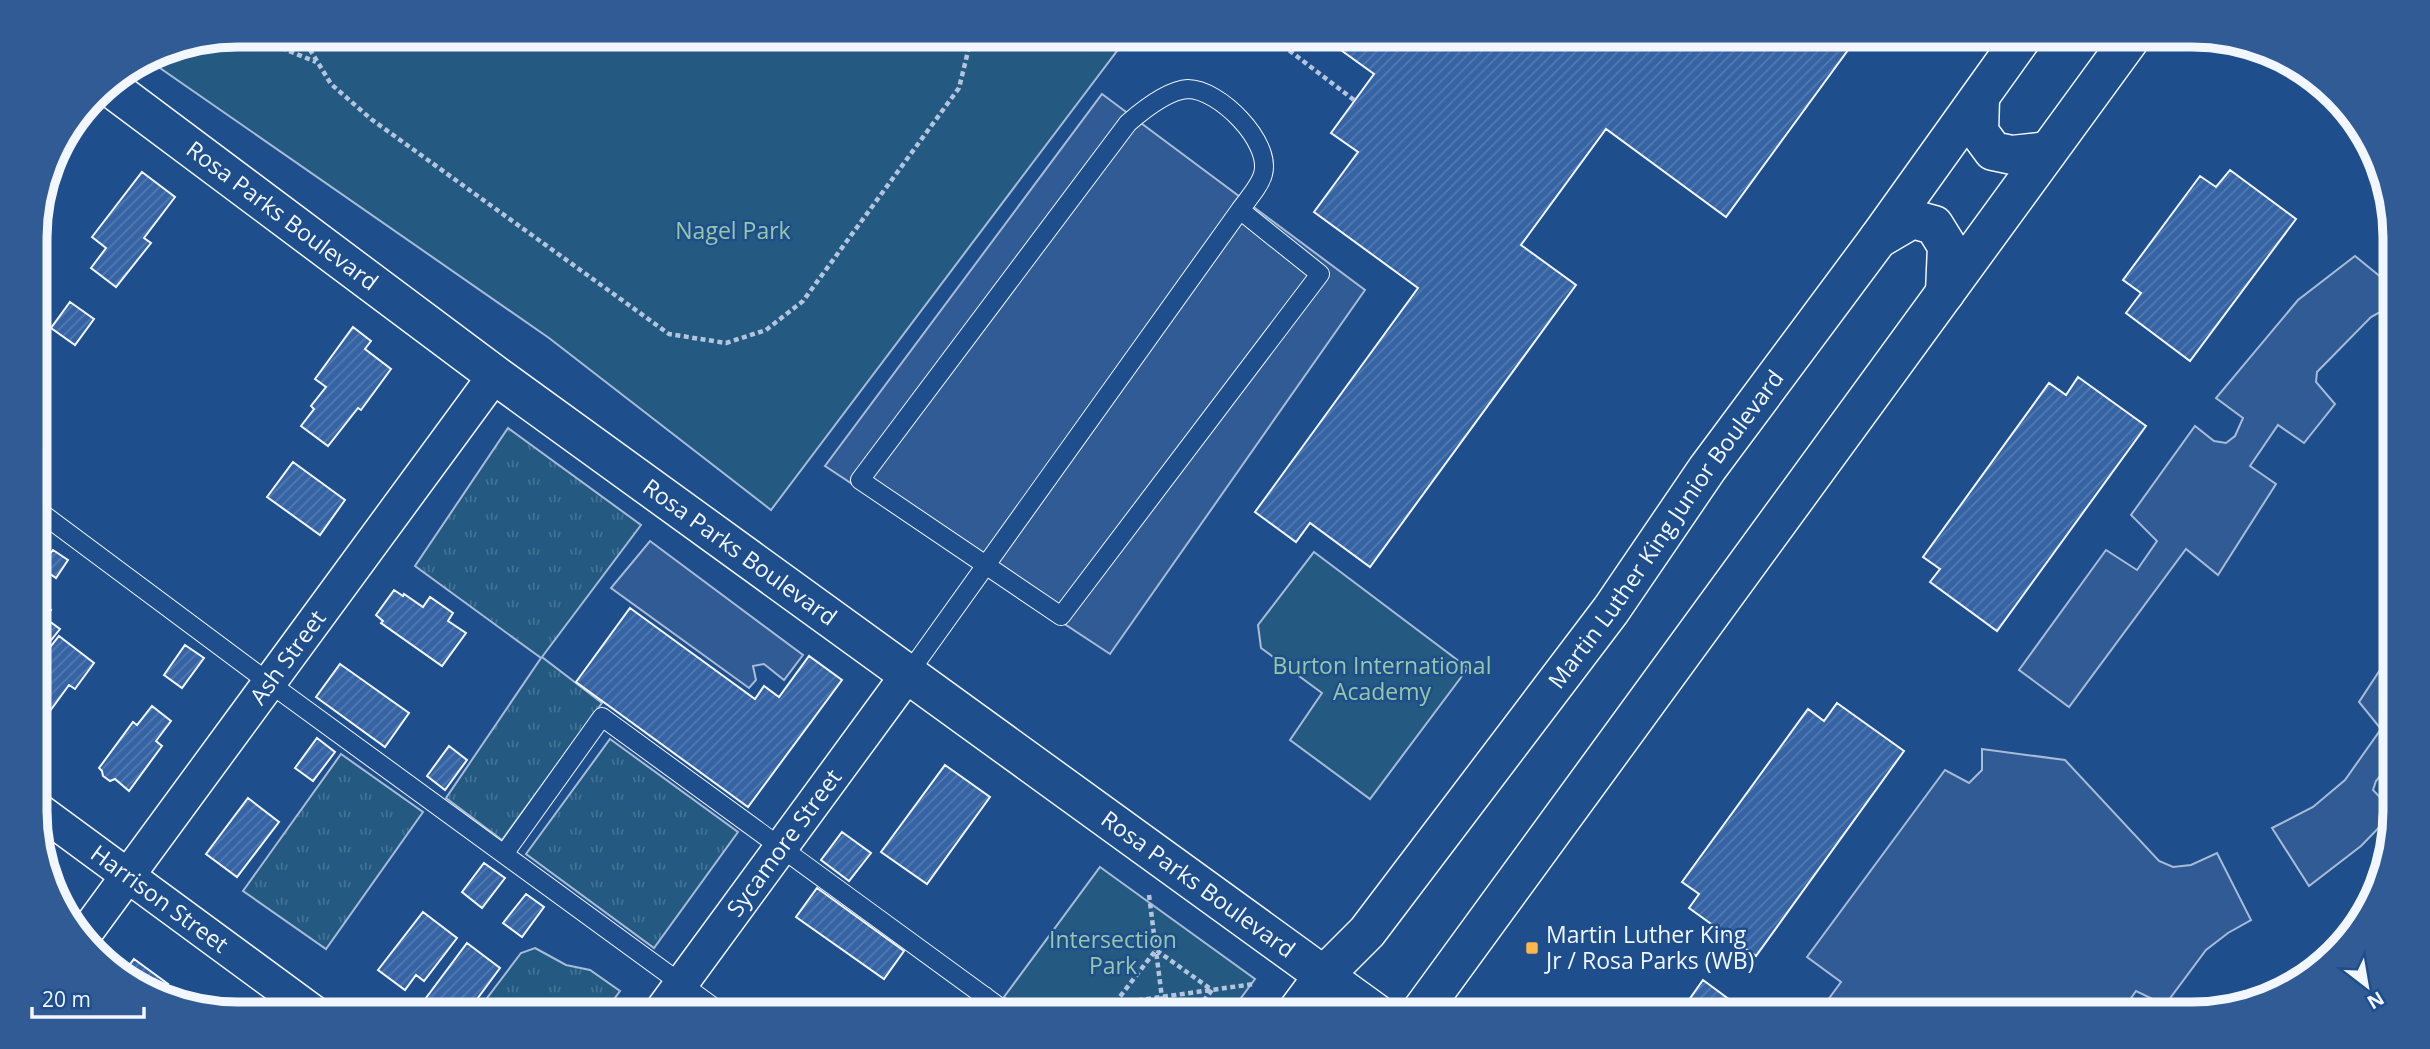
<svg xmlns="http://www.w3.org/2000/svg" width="2430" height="1049" font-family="'Open Sans',sans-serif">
<defs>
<pattern id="grass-tufts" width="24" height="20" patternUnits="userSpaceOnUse" patternTransform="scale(1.75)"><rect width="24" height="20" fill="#245a82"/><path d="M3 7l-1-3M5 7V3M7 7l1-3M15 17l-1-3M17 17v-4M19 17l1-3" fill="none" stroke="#447295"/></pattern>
<pattern id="building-hatch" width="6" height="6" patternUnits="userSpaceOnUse" patternTransform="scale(1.75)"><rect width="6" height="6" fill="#3563a3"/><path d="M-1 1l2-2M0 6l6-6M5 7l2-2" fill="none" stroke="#537ab1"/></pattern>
</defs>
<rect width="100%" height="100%" fill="#1f4e8c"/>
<path fill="url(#grass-tufts)" stroke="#a8bbd7" stroke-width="2" d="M508 428 641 525 542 657 602 703 502 840 446 798 541 658 415 566Z
M610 739 738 832 654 948 526 854Z
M341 754 423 812 326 949 243 891Z
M535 948 566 965 590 970 620 991 603 1014H475L521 953Z"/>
<path fill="#245a82" stroke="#a8bbd7" stroke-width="2" d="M238 35H1129L771 510 549 338 147 59 161 50Z
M1314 552 1468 668 1370 799 1290 740 1322 693 1261 648 1258 625Z
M1100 867 1255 979 1229 1014H1027L1004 997Z"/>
<path fill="#305b95" stroke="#a8bbd7" stroke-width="2" d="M1102 94 1365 290 1110 654 825 466Z
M2355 256 2393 287V305L2371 317 2317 372 2316 382 2335 404 2304 443 2278 425 2250 466 2276 484 2218 575 2186 549 2069 707 2019 670 2106 550 2137 570 2157 541 2131 515 2195 426 2214 441 2226 443 2235 436 2243 418 2216 398 2298 300Z
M650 541 803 655 784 680 764 664 753 666 756 680 749 688 611 588Z
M2395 647V763L2389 765 2376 781 2373 790 2394 812 2361 846 2309 886 2272 828 2313 807 2345 780 2381 729 2359 702Z
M1982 749 2065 760 2159 861 2173 867 2191 865 2217 853 2251 920 2228 933 2206 950 2165 1005 2136 991 2120 1014H1829L1822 1008 1841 982 1807 957 1945 770 1969 783 1982 770Z"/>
<path fill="url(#building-hatch)" stroke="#f2f6ff" stroke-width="2" d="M1320 35H1859L1726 217 1606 129 1521 245 1576 285 1370 567 1310 523 1296 542 1255 512 1418 288 1314 212 1358 152 1331 133 1374 74Z
M2230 170 2296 219 2190 361 2126 313 2141 293 2123 280 2200 176 2216 187Z
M142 172 175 197 144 238 151 243 116 287 91 268 106 248 92 237Z
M70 302 94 319 75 345 51 328Z
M353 327 371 341 365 349 391 369 361 410 358 408 328 446 301 426 314 409 311 406 326 387 315 379Z
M2078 377 2146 426 1997 631 1930 582 1940 569 1923 557 2049 383 2066 395Z
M293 462 345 500 320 535 267 497Z
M53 550 68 560 56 578 40 567Z
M394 590 403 596 404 594 423 607 430 597 453 613 448 621 466 633 442 666 381 623 383 621 376 615Z
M36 599 51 610 45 618 60 629 36 659Z
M630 608 755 699 764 686 779 697 809 656 842 680 748 807 576 682Z
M59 636 94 663 75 689 69 685 39 726 37 724 36 665Z
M185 645 204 658 182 688 164 675Z
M340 664 409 713 385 747 316 697Z
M1837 703 1904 751 1756 956 1689 908 1699 894 1682 882 1808 709 1824 721Z
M152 706 171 721 156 741 162 746 129 791 115 779 110 781 103 776 102 771 99 768 133 722 137 725Z
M317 738 335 752 313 781 295 768Z
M449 746 467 760 445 790 427 776Z
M945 765 990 797 927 884 881 852Z
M248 798 279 822 237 877 206 854Z
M842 832 871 853 849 881 821 860Z
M484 863 505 878 482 908 462 892Z
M817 888 904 951 884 979 796 917Z
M526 894 544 907 522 937 503 923Z
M423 912 457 938 424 981 416 975 405 990 378 970Z
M467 943 500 968 466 1014H422L417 1010Z
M134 959 168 984 158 997 125 971Z
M1703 980 1749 1014H1679Z
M2244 991 2253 997 2235 1003Z"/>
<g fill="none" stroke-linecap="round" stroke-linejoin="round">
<g stroke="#f2f6ff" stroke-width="20">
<path id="service" d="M36 509 268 682 723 1014
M908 674 1240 210C1247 200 1260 186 1263 174 1272 142 1219 89 1188 89 1168 90 1143 110 1128 123L860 480 1061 616 1320 274 1240 210
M504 854 602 717 1009 1014
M972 1014 985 996"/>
</g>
<g stroke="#f2f6ff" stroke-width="36">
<g id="minor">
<path id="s1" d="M37 809 316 1014"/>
<path id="s2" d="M82 938 495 375"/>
<path id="s3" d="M659 1014 908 674"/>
</g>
</g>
<g stroke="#f2f6ff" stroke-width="41">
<g id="tertiary">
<path id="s4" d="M106 84 495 375 1377 1014"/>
</g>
</g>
<g stroke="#f2f6ff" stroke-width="41">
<g id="secondary">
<path d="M1980 98 1979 132 1993 151 2012 155 2048 151"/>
<path d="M1878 239 1912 219 1934 225 1947 246 1945 293"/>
<path id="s5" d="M1295 1014 1324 975 1367 932 1611 610 1707 469 1878 239 2024 35"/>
<path d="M1419 1014 2133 35"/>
</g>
</g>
<path stroke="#b3c4dc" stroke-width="4.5" stroke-dasharray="5 3.5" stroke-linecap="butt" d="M250 35 316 62
M301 35 331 84 371 119 669 334 726 343 766 330 803 301 959 88 972 35
M1269 35 1354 100
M155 54 229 37
M1149 895 1164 1014
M1104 1005 1254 984
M1128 1014 1115 1003 1156 950 1212 990 1193 1014"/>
<use href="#service" stroke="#1f4e8c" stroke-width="18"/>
<use href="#minor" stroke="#1f4e8c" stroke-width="33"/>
<use href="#tertiary" stroke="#1f4e8c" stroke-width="38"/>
<use href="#secondary" stroke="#1f4e8c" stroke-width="38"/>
</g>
<rect fill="#ffb74d" stroke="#1f4e8c" stroke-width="2.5" x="1525" y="941" width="14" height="14" rx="3.5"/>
<g text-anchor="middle" stroke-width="5" stroke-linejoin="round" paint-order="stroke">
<g font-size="23" fill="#f2f6ff" stroke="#1f4e8c">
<text dy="8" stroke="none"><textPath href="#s4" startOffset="220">Rosa Parks Boulevard</textPath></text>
<text dy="8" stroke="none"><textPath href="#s5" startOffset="611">Martin Luther King Junior Boulevard</textPath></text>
<text dy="8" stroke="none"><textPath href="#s4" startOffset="788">Rosa Parks Boulevard</textPath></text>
<text dy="8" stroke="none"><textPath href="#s2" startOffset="348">Ash Street</textPath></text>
<text dy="8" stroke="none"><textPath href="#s3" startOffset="212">Sycamore Street</textPath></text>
<text dy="8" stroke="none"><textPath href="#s4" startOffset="1354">Rosa Parks Boulevard</textPath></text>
<text dy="8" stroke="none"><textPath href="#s1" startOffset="152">Harrison Street</textPath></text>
</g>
<g font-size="23" fill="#97c8a6" stroke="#1f4e8c">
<text x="733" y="239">Nagel Park</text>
<text x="1382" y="674">Burton International<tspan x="1382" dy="26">Academy</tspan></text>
<text x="1113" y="948">Intersection<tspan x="1113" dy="26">Park</tspan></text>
</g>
<g font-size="23" fill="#f2f6ff" stroke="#1f4e8c" text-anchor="start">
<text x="1546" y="943">Martin Luther King<tspan x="1546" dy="26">Jr / Rosa Parks (WB)</tspan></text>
</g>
</g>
<path d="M0 0H2430V1049H0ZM238 47H2192A191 191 0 0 1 2383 238V811A191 191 0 0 1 2192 1002H238A191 191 0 0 1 47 811V238A191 191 0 0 1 238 47Z" fill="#305b95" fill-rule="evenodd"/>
<path fill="none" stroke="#f2f6ff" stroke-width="9" d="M238 47H2192A191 191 0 0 1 2383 238V811A191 191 0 0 1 2192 1002H238A191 191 0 0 1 47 811V238A191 191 0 0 1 238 47Z"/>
<g transform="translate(2367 986) rotate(149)" stroke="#1f4e8c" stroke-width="5" paint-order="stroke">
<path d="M0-5L12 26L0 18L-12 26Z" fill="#f2f6ff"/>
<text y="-10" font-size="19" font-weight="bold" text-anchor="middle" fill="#f2f6ff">N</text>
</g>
<path d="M32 1007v10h112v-10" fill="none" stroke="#f2f6ff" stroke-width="3.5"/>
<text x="42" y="1007" font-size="21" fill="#f2f6ff" stroke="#1f4e8c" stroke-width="5" paint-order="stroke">20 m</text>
</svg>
